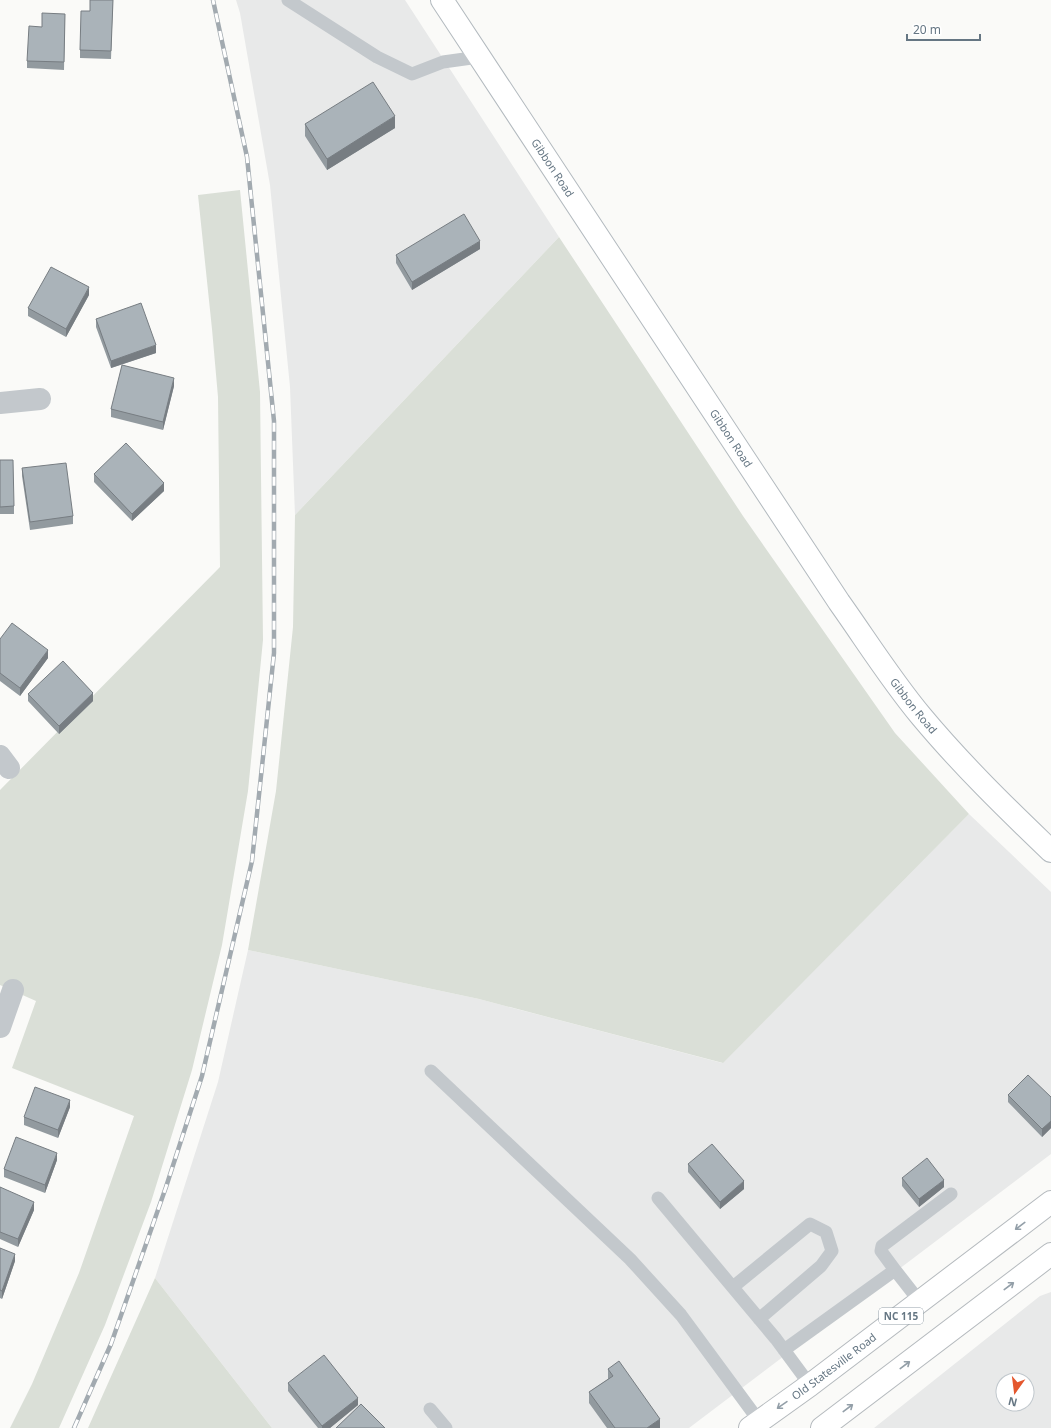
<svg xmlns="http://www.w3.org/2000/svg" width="1051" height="1428" font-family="'Noto Sans',sans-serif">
<rect width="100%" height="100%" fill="#fafaf8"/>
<path fill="#e8e9e9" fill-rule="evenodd" d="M236 0H405L559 237 295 515 290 387 270 185 240 13Z
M969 814 1051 892V1154L689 1428H272L155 1278 218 1082 248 950 479 999 722 1063Z
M1051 1292V1428H874L1040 1296ZM1003 1380H1027V1404H1003Z"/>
<path fill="#dadfd7" d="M240 190 260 392 263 640 248 791 222 945 192 1070 151 1202 105 1325 59 1428H10L32 1384 79 1273 134 1116 12 1068 36 1001 0 985V790L220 567 218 397 212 329 198 195Z
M559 237 743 516 895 733 969 814 723 1063 479 999 248 950 276 791 293 627 295 515Z
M155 1278 272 1428H88Z"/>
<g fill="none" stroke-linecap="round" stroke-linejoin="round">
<g stroke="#b3babf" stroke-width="24">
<g id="secondary">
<path id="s1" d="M442 0 839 602C866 640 891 680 921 716 961 764 1006 808 1051 851"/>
</g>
</g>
<g stroke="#b5babe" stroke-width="24">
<g id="primary">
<path id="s2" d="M750 1428 810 1385 1051 1202"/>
<path d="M822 1428 1051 1254"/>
</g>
</g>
<path stroke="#c3c8cc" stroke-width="13" d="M288 0 377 57 412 74 443 62 479 57
M431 1071 630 1259 681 1315 759 1421
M658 1198 776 1339 810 1385
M895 1270 881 1251 882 1246 951 1194
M733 1287 810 1224 826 1232 832 1251 821 1266 759 1319
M784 1350 895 1270 920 1302
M430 1409 446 1428"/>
<path stroke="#c3c8cc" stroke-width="22" d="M0 403 40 399
M0 756 9 768
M0 1027 13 990"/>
<use href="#secondary" stroke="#fff" stroke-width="22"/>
<use href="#primary" stroke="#fff" stroke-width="22"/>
<g stroke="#a2aab0" stroke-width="4.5">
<path id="rail" d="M74 1428 111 1344 166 1187 202 1076 252 861 274 653V421L247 157 213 0"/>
</g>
<use href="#rail" stroke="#fff" stroke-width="3" stroke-dasharray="9" stroke-linecap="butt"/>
</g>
<path fill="#929a9f" d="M113 0 111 59 80 58V50Z
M65 14 64 70 27 68V61L42 27Z
M305 124 395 128 327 170 305 136Z
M480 249 412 290 396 263V255Z
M89 295 66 337 28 316V308Z
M96 319 156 353 111 368 96 327Z
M174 386 163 430 111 417V409Z
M0 460 14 506V514H0Z
M22 468 73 516V524L30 530 22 476Z
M94 474 164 491 132 521 94 482Z
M0 639 48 658 20 696 0 681Z
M28 694 93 701 59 734 28 701Z
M1008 1095 1051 1097V1128L1042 1137 1008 1102Z
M70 1107 58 1138 24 1125V1117Z
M57 1160 45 1193 4 1177V1169Z
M688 1164 744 1189 720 1209 688 1172Z
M902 1178 944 1187 919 1207 902 1186Z
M0 1187 34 1210 18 1247 0 1239Z
M0 1248 15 1261 2 1299 0 1298Z
M608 1369 660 1428H607L589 1403V1392L608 1379Z
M288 1383 358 1405 330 1428H318L288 1391Z"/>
<path fill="#777d82" d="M395 116V128L327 170V159Z
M480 241V249L412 290V282Z
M89 287V295L66 337V329Z
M156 345V353L111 368V361Z
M174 378V386L163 430V422Z
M164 483V491L132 521V514Z
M48 650V658L20 696V688Z
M93 693V701L59 734V726Z
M70 1100V1107L58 1138V1130Z
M1051 1121V1128L1042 1137V1129Z
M57 1153V1160L45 1193V1185Z
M944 1180V1187L919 1207V1199Z
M744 1181V1189L720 1209V1202Z
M34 1202V1210L18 1247V1239Z
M15 1254V1261L2 1299V1291Z
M358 1398V1405L330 1428H322V1426Z
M660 1419V1428H647Z"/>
<path fill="#aab3b9" stroke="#777d82" d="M90 0H113L111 51 80 50 81 11H90Z
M42 13 65 14 64 62 27 61 29 26 42 27Z
M373 82 395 116 327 159 305 124Z
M464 214 480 241 412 282 396 255Z
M51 267 89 287 66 329 28 308Z
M141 303 156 345 111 361 96 319Z
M122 365 174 378 163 422 111 409Z
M126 443 164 483 132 514 94 474Z
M0 460H13L14 506 0 507Z
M66 463 73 516 30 522 22 468Z
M12 623 48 650 20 688 0 673V639Z
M63 661 93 693 59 726 28 694Z
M1028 1075 1051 1097V1121L1042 1129 1008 1095Z
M35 1087 70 1100 58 1130 24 1117Z
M16 1137 57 1153 45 1185 4 1169Z
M712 1144 744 1181 720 1202 688 1164Z
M927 1158 944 1180 919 1199 902 1178Z
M0 1187 34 1202 18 1239 0 1232Z
M0 1248 15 1254 2 1291 0 1290Z
M324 1355 358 1398 322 1426 288 1383Z
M619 1361 660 1419 647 1428H615L589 1392 613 1376 608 1369Z
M361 1404 385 1428H336Z"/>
<defs><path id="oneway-shaft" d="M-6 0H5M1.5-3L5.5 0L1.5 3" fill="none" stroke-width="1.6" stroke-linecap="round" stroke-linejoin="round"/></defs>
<g stroke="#939fa8">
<use href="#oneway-shaft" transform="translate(1020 1226) rotate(143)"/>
<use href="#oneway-shaft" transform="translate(1009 1286) rotate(-37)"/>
<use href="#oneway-shaft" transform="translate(905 1365) rotate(-37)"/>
<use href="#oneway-shaft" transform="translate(782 1405) rotate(145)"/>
<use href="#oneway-shaft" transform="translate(848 1408) rotate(-37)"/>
</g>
<g text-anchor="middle" stroke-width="4" stroke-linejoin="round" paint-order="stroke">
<rect fill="#fff" stroke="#939fa8" stroke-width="1" x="879" y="1308" width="44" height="16" rx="3"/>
<g font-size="10" font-weight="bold" fill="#657683">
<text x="901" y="1320">NC 115</text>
</g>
<g font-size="11" fill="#657683" stroke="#fff">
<text dy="4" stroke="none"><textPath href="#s1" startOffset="201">Gibbon Road</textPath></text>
<text dy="4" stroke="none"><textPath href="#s1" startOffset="525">Gibbon Road</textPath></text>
<text dy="4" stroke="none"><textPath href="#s1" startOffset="849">Gibbon Road</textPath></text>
<text dy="4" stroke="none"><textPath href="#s2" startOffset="104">Old Statesville Road</textPath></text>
</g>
</g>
<g transform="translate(1015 1392) rotate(194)"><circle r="19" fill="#ffffff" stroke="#c1c8cd"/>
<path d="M0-3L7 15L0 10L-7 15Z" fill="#e4572e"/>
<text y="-6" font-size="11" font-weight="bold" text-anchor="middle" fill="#657683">N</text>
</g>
<path d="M907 34v6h73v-6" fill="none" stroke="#657683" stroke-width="2"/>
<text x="913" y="34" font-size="12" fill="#657683" stroke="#ffffff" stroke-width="3" paint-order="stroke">20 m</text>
</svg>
